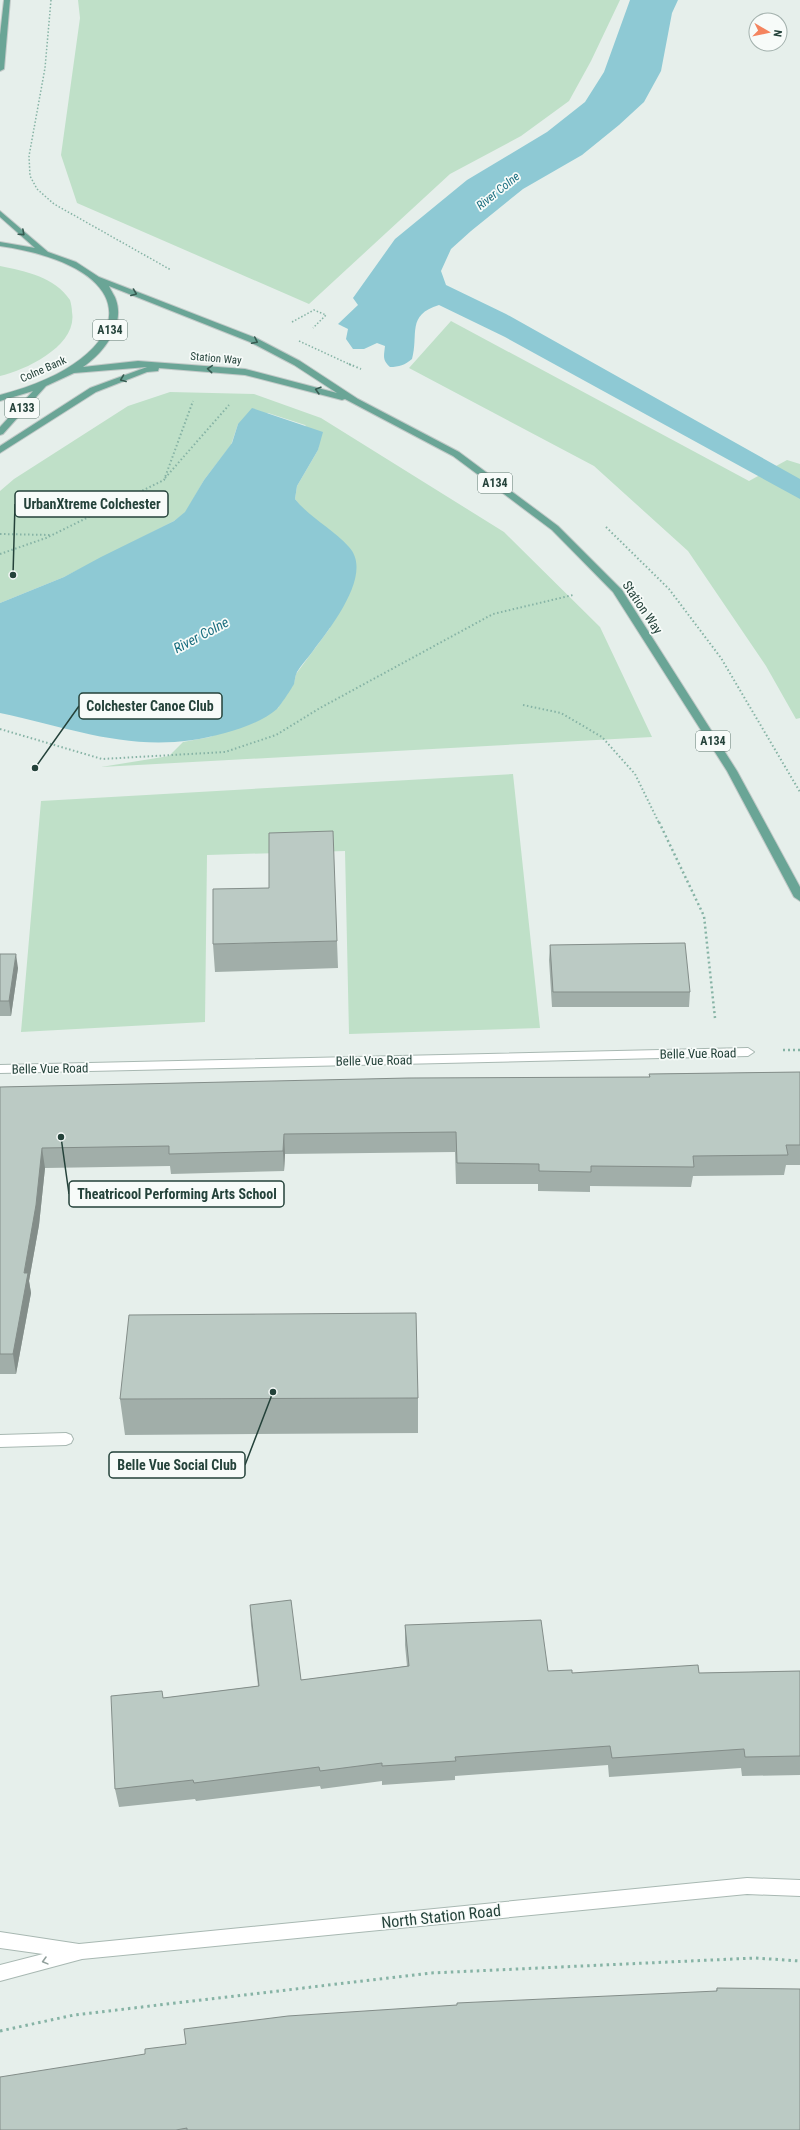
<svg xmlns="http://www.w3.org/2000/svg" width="800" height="2130" font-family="'Roboto Condensed',sans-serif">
<rect width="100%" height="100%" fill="#e6efeb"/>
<path fill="#bfe0c8" d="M78 0H620L591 61 569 101 521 136 450 174 309 304 77 203 61 155 80 18Z
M0 266C25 271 55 277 70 300 71 303 72 309 72 312 78 345 27 370 0 376Z
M451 321 749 481 787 460 800 464V718L796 719 766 666 688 551 594 466 409 368Z
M170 392 254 394 321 418 504 532 600 627 652 737 101 767 169 756 183 742 210 737 278 708 294 683 296 674 330 628 303 509 295 499 297 486 318 450 319 443 305 425 268 413 238 424 231 445 204 480 186 512 174 521 64 577 0 603V491L14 479 128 406Z
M513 774 540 1028 349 1034 345 851 207 855 205 1022 21 1032 41 801Z"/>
<path fill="#8ec9d4" d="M630 0H678L672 13 661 71 644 102 619 125 582 155 523 189 471 231 451 249 441 271 446 285 506 314 800 479V499L505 337 439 305C406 315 419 334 412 359 405 365 399 367 390 367 382 360 384 356 385 346L377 343 364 349H353L346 339 348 329 338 324 358 305 353 298 395 239 467 180 547 132 585 102 604 72Z
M252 408 323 432 318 450 297 486 295 499C310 518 333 529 349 547 374 574 330 628 313 651 308 658 301 665 297 672 295 676 295 680 294 684 292 688 280 706 277 709 263 721 243 728 225 733 142 757 80 730 0 713V603L64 577 101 557 174 521 185 512 204 480 232 443 238 424Z"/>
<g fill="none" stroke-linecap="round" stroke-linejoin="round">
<g stroke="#a8b8b2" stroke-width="2">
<path id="service" d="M66 1433 71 1435 73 1439 71 1443 66 1445 0 1447V1435Z"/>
</g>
<g stroke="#a8b8b2" stroke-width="2">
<path id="minor" d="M748 1048 754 1052 748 1056 0 1073V1065Z"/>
</g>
<g stroke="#a8b8b2" stroke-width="2">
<path id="tertiary" d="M747 1878 800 1880V1896L747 1894 82 1959 0 1981V1965L43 1954 0 1948V1932L79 1944Z"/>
</g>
<g stroke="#c2cac8" stroke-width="2">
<path id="primary" d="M4 0H10L4 69 0 71V35Z
M0 211 48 252 76 262 99 277 256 338 300 361 358 399 459 452 558 526 622 590 737 771 800 887V901L794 897 727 771 613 592 552 530 453 456 345 399 342 400 245 375 159 368 158 371 147 372 96 392 0 453V446L90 388 147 367 74 373 46 386 3 434 0 435V427L33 391 0 401V395C136 360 155 269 0 246V242L35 248 0 217ZM109 286 250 342 294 365 337 393 245 369 138 361 83 367C103 353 125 326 116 300 115 296 111 291 109 286Z"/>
</g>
<path stroke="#86b3a5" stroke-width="1.5" stroke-dasharray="1.5 2" stroke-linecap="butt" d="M51 0 45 68 29 156 30 176 37 189 54 204 171 270
M292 322 314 310 326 315 313 328"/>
<path stroke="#86b3a5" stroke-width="2" stroke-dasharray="1.5 2.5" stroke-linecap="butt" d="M165 478 229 405
M606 527 669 589 721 658 800 792
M0 534 51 535
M0 554 46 538 164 480 193 401
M523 705 561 713 602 737 635 774 659 823
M0 729 102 759 225 752 276 735 320 708 493 614 573 595"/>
<path stroke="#86b3a5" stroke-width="2.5" stroke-dasharray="2 3" stroke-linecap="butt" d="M659 822 704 916 715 1018
M783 1050H800"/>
<path stroke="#86b3a5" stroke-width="3" stroke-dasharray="2.5 4" stroke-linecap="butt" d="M0 2031 74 2015 431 1973 755 1958 800 1961"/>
<use href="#service" fill="#fff" fill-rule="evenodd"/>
<use href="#minor" fill="#fff" fill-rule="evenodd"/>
<use href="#tertiary" fill="#fff" fill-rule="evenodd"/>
<use href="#primary" fill="#6aa596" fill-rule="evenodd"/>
<path stroke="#86b3a5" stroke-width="1.5" stroke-dasharray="1.5 2" stroke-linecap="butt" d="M299 341 351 365"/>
<path stroke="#86b3a5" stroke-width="2" stroke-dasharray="1.5 2.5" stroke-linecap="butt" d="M349 364 361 369"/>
</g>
<path fill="#a1aea9" d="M337 941 338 968 215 972 213 944Z
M550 945 690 992 689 1007H552L549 960Z
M0 954 18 968 11 1016H0Z
M800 1072V1165H786L784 1175 693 1176 691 1187 590 1186V1192L538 1191V1184H456L455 1152 285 1154 284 1171 171 1174 170 1166 45 1168 39 1225 29 1281 31 1293 16 1374H0V1087L649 1077V1074Z
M418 1398V1433L125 1435 120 1399Z
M250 1605 301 1680 407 1666 405 1645V1625L548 1671 572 1673H699L800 1671V1775L742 1776 741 1768 609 1777 608 1765 455 1776V1780L382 1785V1781L321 1789 320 1786 196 1801 195 1799 119 1807 115 1789 163 1698 258 1686 251 1625Z
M717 1988 800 2130H0L716 1991Z"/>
<path fill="#838d89" d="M16 954 18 968 11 1016 9 1001Z
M284 1134 285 1154 284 1171 283 1151Z
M42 1148 45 1168 39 1225 29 1281 31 1293 16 1374 13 1354Z"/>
<path fill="#bbcac4" stroke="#838d89" d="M333 831 337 941 213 944V889L269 888V833Z
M685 943 690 992H553L550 945Z
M0 954H16L9 1001H0Z
M800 1072V1145H786L788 1155 693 1156 694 1167 591 1166V1172L539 1171V1164L457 1163 456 1132 284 1134 283 1151 169 1154V1146L42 1148 36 1205 24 1273H28L13 1354H0V1087L409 1078 650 1077 649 1074Z
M416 1313 418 1398 120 1399 129 1315Z
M291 1600 301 1680 409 1666 405 1625 541 1620 548 1671 572 1670V1673L698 1665 699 1673 800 1671V1756L745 1757 744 1749 612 1758 610 1746 455 1757 456 1761 382 1766V1763L320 1771 319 1767 194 1783 193 1780 115 1789 111 1696 162 1691 163 1698 259 1686 250 1605Z
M717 1988 800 1989V2130H187V2128L176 2130H0V2077L145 2054V2049L186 2044 184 2029 288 2016 457 2005V2003L717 1991Z"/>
<defs><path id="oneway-chevron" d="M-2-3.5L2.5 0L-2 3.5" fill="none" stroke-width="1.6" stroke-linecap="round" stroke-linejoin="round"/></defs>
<g stroke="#365b51">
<use href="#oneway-chevron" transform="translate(22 233) rotate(42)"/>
<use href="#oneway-chevron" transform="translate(134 293) rotate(21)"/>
<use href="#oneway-chevron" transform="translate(255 341) rotate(26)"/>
<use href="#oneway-chevron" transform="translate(210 369) rotate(-175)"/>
<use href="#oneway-chevron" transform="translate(123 379) rotate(159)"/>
<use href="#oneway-chevron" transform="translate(318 390) rotate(-164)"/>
</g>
<use stroke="#92a09c" href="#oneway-chevron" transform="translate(45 1961) rotate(165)"/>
<g text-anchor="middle" stroke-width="3.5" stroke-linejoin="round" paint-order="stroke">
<g font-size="11" fill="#24423a" stroke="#f7fbf9">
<text transform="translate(216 358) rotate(5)" y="4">Station Way</text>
<text transform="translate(43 369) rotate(-24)" y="4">Colne Bank</text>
</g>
<g font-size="12" font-style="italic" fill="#1c6f80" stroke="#f7fbf9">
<text transform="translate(498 191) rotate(-39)" y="4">River Colne</text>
</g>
<g fill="#f7fbf9" stroke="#637a73" stroke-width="1">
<rect x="93" y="320" width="34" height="20" rx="3"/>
<rect x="5" y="398" width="34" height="20" rx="3"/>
<rect x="478" y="473" width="34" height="20" rx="3"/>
<rect x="696" y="731" width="34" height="20" rx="3"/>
</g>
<g font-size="12" font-weight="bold" fill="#24423a">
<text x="110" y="334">A134</text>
<text x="22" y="412">A133</text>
<text x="495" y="487">A134</text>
<text x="713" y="745">A134</text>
</g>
<g font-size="13" fill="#24423a" stroke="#f7fbf9">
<text transform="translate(643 607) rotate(56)" y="5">Station Way</text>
<text transform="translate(698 1053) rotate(-1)" y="5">Belle Vue Road</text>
<text transform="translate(374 1060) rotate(-1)" y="5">Belle Vue Road</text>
<text transform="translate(50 1068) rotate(-1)" y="5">Belle Vue Road</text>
</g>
<g font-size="14" font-style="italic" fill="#1c6f80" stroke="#f7fbf9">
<text transform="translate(201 635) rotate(-28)" y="5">River Colne</text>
</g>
<g font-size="16" fill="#24423a" stroke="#f7fbf9">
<text transform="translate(441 1916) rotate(-6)" y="6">North Station Road</text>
</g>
</g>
<path fill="none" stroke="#24423a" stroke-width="1.5" d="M13 575L15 504M35 768L79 706M61 1137L69 1194M273 1392L245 1465"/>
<g fill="#24423a" stroke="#f7fbf9" stroke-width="1.5">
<circle cx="13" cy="575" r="4"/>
<circle cx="35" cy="768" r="4"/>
<circle cx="61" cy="1137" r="4"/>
<circle cx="273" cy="1392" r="4"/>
</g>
<g fill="#f7fbf9" stroke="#24423a" stroke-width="1.5">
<rect x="15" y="491" width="153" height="26" rx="4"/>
<rect x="79" y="693" width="143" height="26" rx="4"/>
<rect x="69" y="1181" width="215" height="26" rx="4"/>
<rect x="109" y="1452" width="136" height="26" rx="4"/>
</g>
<g font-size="14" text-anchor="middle" font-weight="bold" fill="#24423a">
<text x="92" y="509">UrbanXtreme Colchester</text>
<text x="150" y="711">Colchester Canoe Club</text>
<text x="177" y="1199">Theatricool Performing Arts School</text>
<text x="177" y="1470">Belle Vue Social Club</text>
</g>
<g transform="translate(768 32) rotate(99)"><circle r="19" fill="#f7fbf9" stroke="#a3b1ad"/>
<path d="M0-3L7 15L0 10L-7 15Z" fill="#f4845f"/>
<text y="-6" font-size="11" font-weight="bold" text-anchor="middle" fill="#24423a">N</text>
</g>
</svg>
